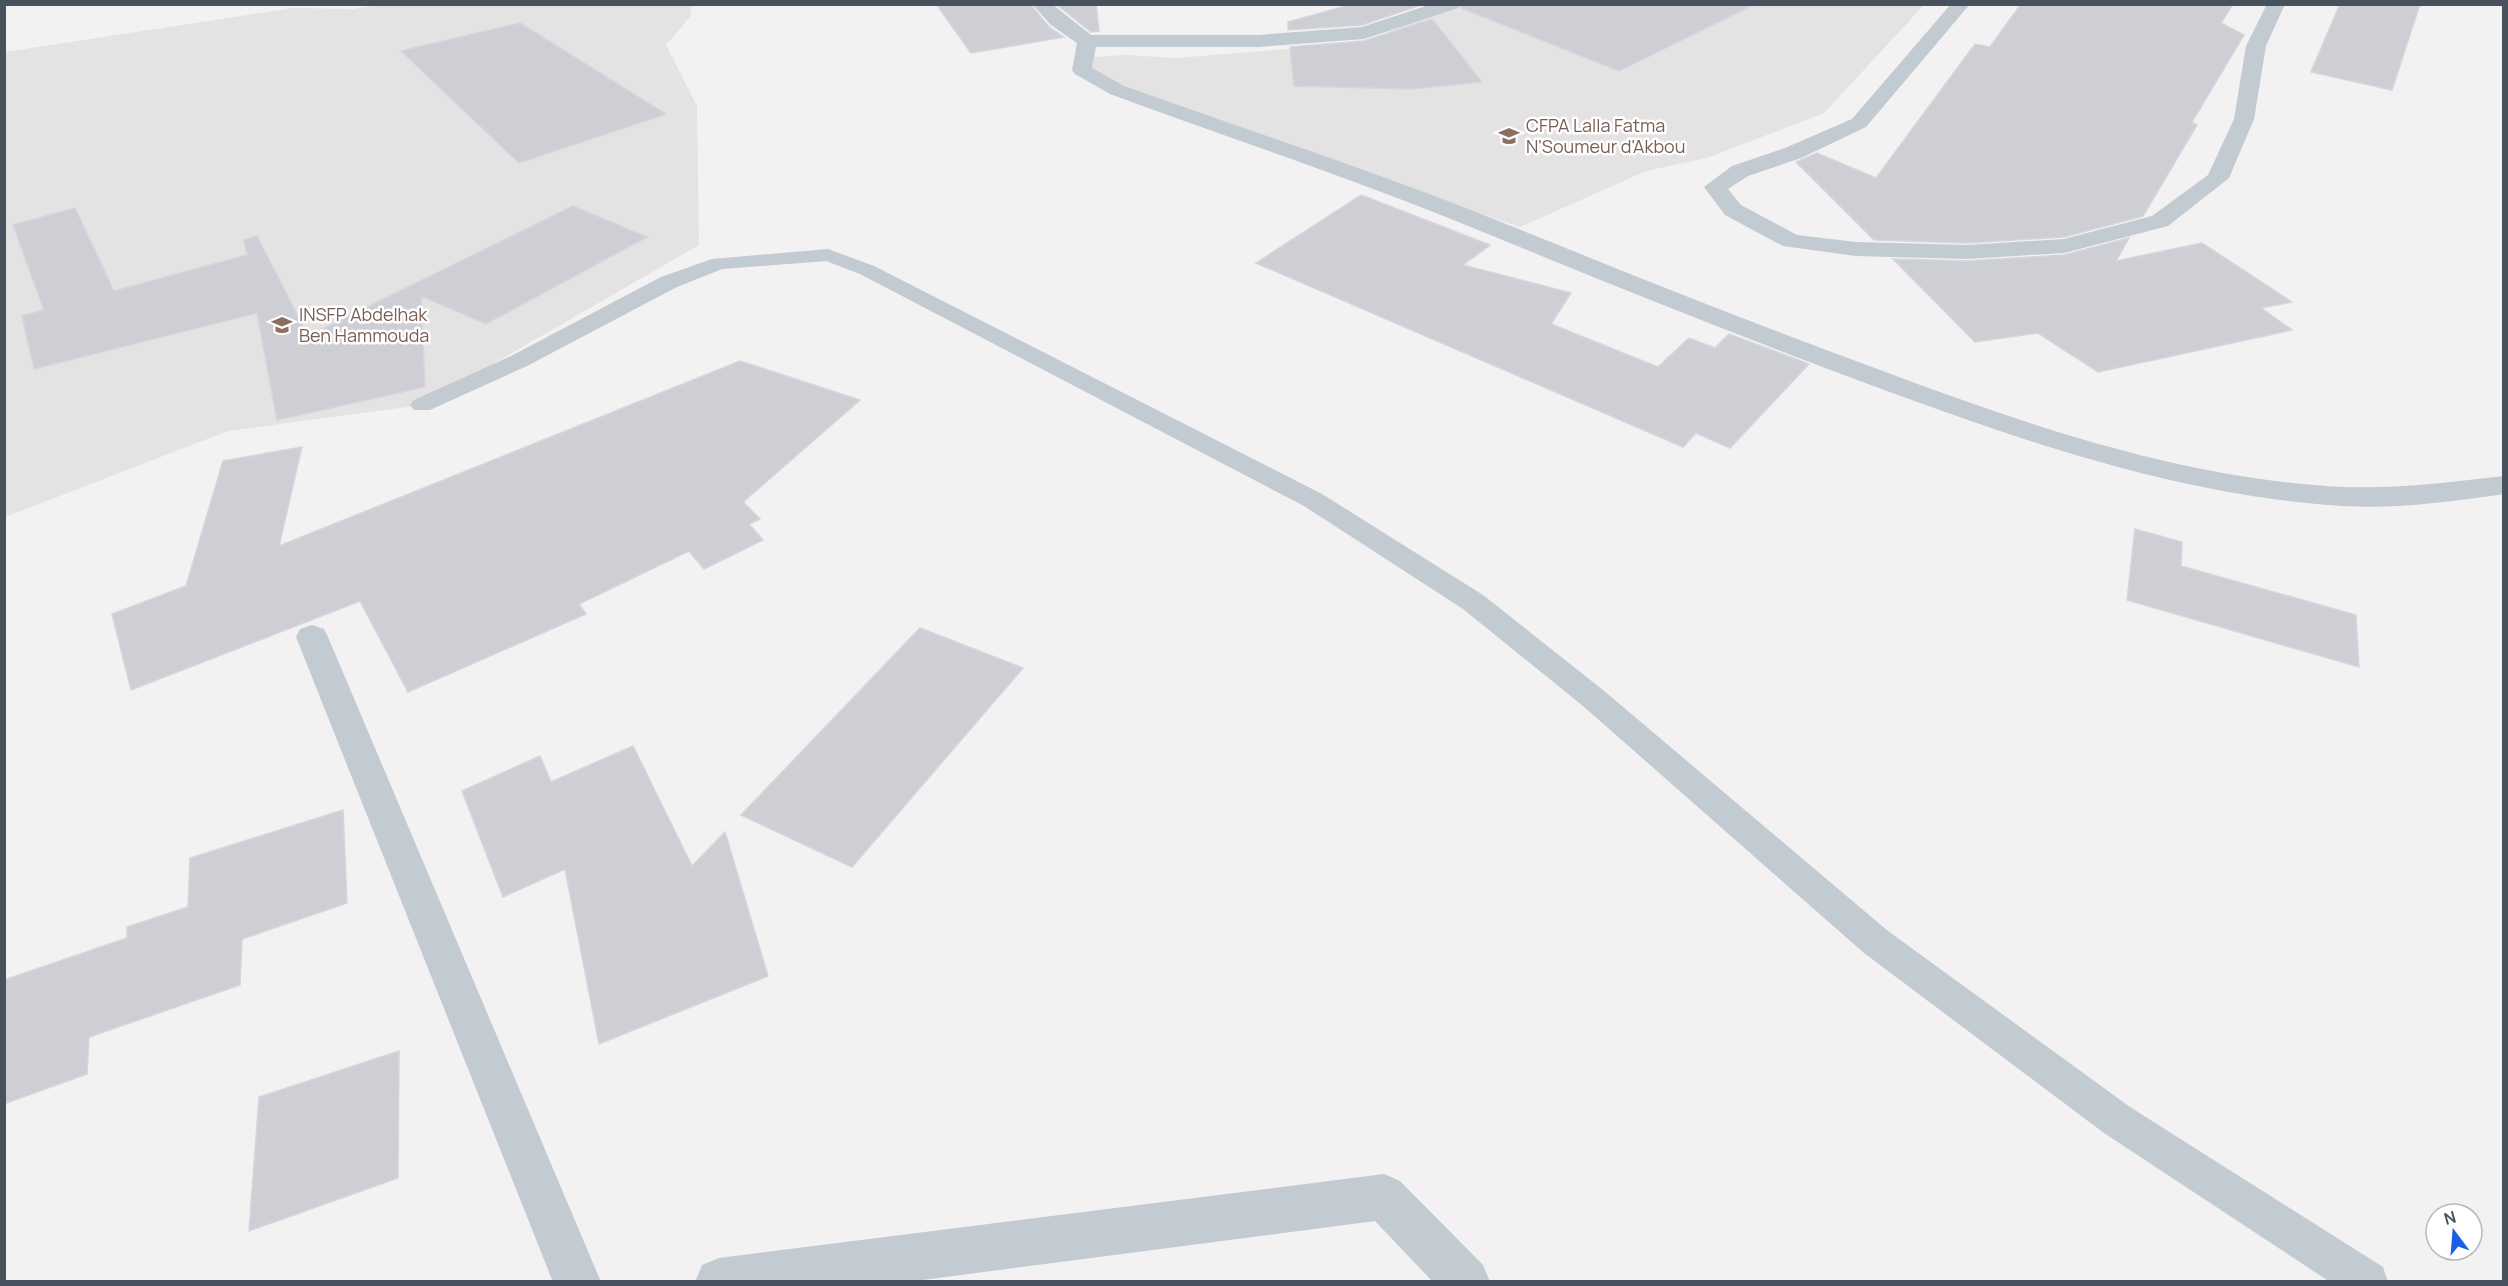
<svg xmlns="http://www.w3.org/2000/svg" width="2508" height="1286" font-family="Manrope,sans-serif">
<rect width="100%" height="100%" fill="#f3f1f1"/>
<path fill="#e4e2e3" d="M384 4 692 5 690 17 666 45 697 106 699 245 422 405 228 431 5 517V52L293 8 353 9Z
M1454 5H1924L1824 113 1707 158 1646 171 1520 227 1117 90 1091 68 1094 57 1125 55 1176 58 1361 43Z"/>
<path fill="#cdcfd5" stroke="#d5d6dc" stroke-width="1.5" d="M936 4H1030L1049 27 1064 37 971 53Z
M1056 4H1096L1099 31 1091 32Z
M1353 4 1421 5 1362 25 1288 30V22Z
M1463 4H1755L1619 71 1461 8Z
M2021 4H2233L2221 23 2244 35 2192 122 2197 125 2143 216 2064 237 1967 243 1874 240 1796 162 1817 153 1876 178 1975 44 1990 47Z
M2340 4H2420L2392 90 2311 72Z
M1432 19 1482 82 1412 89 1294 86 1290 47 1364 41Z
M520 23 666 114 519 163 401 51Z
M1361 195 1490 245 1463 265 1571 293 1551 324 1658 367 1689 338 1715 348 1729 334 1809 364 1730 448 1696 433 1683 447 1256 263Z
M573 206 647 237 486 324 421 296 425 387 277 420 257 313 34 369 22 316 44 310 13 225 75 208 114 291 247 255 244 240 257 236 308 336Z
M2129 238 2116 261 2202 243 2292 302 2261 308 2292 330 2098 372 2038 333 1975 342 1893 259 1967 261 2064 255Z
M740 361 860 400 743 502 760 519 749 524 763 540 704 569 689 551 579 604 586 614 408 692 360 601 131 690 112 614 186 586 223 461 302 447 279 546Z
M2135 529 2182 542 2181 566 2356 615 2359 667 2127 600Z
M920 628 1023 668 852 867 741 815Z
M633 746 692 866 725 832 768 976 599 1044 565 869 503 897 462 791 540 756 551 782Z
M343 810 347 903 242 939 240 985 89 1037 87 1074 4 1104V980L127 938V927L188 907 190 858Z
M399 1051 398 1178 249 1231 259 1097Z"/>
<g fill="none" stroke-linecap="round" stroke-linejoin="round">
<path fill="#c2cad2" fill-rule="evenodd" d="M828 249 874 266 1322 494 1483 595 1603 690 1888 931 2130 1107 2383 1267 2388 1282H2330L2104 1133 1864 953 1583 706 1463 609 1304 506 860 274 826 261 722 269 677 287 527 366 430 410H414L410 405 414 400 511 356 661 277 712 259Z"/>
<path fill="#c2cad2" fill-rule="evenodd" d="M1032 4H1052L1091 35H1258L1362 27 1432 4H1461L1458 8 1364 39 1258 47H1096L1092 68 1124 86C1250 131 1377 172 1501 222 1627 273 1752 323 1880 370 2030 426 2183 479 2344 487 2398 489 2450 482 2504 476V494C2450 502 2396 509 2342 506 2184 496 2034 445 1887 391 1751 341 1617 287 1483 232 1361 181 1234 140 1110 94L1075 74 1072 70 1077 43 1051 25Z
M1951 4H1970L1866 127 1801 158 1748 176 1728 189 1741 205 1797 235 1856 242 1967 245 2064 239 2152 216 2208 175 2234 119 2246 46 2267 4H2285L2266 46 2254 119 2229 178 2168 226 2064 253 1967 259 1856 256 1783 246 1725 215 1704 187 1732 166 1785 148 1852 119Z
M312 625 324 629 328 637 601 1282H553L296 637 300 629Z
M1384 1174 1400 1181 1483 1265 1490 1282H1433L1375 1221 907 1282H695L702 1265 719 1258Z"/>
</g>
<defs>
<g id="university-bare" transform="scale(1.62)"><path d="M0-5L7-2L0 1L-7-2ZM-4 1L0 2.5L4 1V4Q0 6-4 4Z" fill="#8d6e63" stroke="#fff" stroke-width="2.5" paint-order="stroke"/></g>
</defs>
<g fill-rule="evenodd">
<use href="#university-bare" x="1509" y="136"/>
<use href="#university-bare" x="282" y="325"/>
</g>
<g text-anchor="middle" stroke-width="5" stroke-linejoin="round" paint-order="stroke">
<g font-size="18" fill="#785e54" stroke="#fff" text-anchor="start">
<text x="1526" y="132">CFPA Lalla Fatma<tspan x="1526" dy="21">N'Soumeur d'Akbou</tspan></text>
<text x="299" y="321">INSFP Abdelhak<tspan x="299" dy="21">Ben Hammouda</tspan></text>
</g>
</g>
<rect width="2508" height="1286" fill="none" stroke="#48525e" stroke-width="12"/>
<g transform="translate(2454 1232) rotate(344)"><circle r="28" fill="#ffffff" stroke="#b6babf" stroke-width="1.5"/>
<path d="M0-4.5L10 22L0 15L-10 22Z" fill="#1a60e4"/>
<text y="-9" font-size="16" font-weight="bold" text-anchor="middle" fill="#48525e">N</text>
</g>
</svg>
